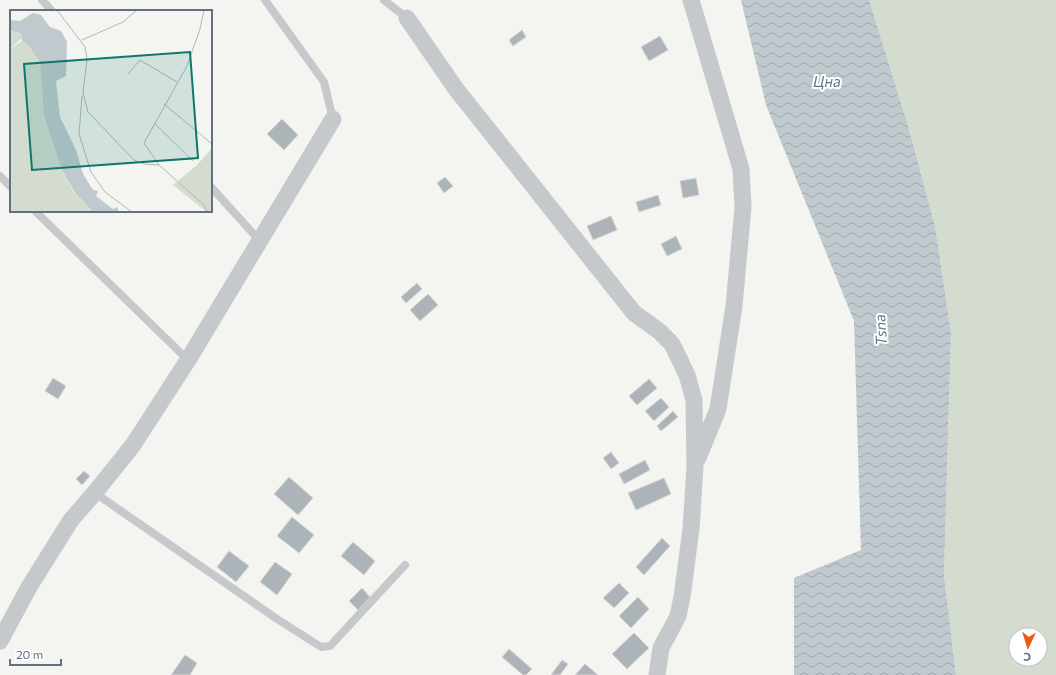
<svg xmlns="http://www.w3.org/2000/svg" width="1056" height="675" font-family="Commissioner,sans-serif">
<defs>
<pattern id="water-waves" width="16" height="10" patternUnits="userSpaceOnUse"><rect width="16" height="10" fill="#bfc9ce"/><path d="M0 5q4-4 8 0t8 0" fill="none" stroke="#9fa8ad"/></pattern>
</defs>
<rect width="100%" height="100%" fill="#f4f4f0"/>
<path fill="#d4dcd0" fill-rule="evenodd" d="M869 0H1056V675H956L944 575 951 333 935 226 909 129ZM1016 635H1040V659H1016Z"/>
<path fill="url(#water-waves)" d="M741 0H869L909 129 935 226 951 333 944 575 956 675H794V578L861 550 854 321 766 105Z"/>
<path fill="#acb4b9" stroke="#d5d5d3" d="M522 30 526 37 513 46 509 40Z
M660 36 668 50 649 61 641 47Z
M282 119 298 135 284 150 267 134Z
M445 177 453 186 444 193 437 183Z
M696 178 699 195 683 198 680 181Z
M658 195 661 205 639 212 636 202Z
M611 216 617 230 593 240 587 226Z
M676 236 682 249 667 256 661 244Z
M417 283 422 289 406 303 401 297Z
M428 294 438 305 420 321 410 310Z
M53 378 66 386 58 399 45 391Z
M649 379 657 388 637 405 629 396Z
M661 398 669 407 654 421 645 411Z
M673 411 678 417 661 431 657 426Z
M611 452 619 463 611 469 603 458Z
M645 460 650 470 624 484 619 474Z
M84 471 90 476 82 485 76 479Z
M289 477 313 498 298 515 274 494Z
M664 478 671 494 636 510 628 493Z
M292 517 314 535 299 553 277 536Z
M662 538 670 546 644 575 636 567Z
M353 542 375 561 364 575 341 556Z
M229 551 249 566 236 582 217 567Z
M275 562 292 574 277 595 260 582Z
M619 583 629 593 614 608 603 598Z
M362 588 370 597 358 610 349 601Z
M638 597 649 609 631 628 619 616Z
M634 633 649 648 627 669 612 654Z
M509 649 532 669 526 675H523L502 657Z
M185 655 197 663 190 675H171Z
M562 660 568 664 560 675H551Z
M585 664 598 675H575Z"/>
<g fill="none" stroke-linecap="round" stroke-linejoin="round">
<path stroke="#c6c9cc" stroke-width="8" d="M42 0 52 11
M265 0 324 82 333 119
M384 0 407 18
M0 176 11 187
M211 187 260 241
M35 211 188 360
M95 493 277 619 321 647 330 646 405 565"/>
<path stroke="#c6c9cc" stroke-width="17" d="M691 0 741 169 743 207 734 306 718 409 698 458
M407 18 456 89 634 313 659 331 672 344 687 375 694 400 695 466 691 529 682 597 678 616 661 648 657 675
M0 641 29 587 71 520 97 490 133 445 188 360 333 119"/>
</g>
<g text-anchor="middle" stroke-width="4" stroke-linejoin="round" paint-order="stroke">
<g font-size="15" font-style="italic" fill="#617a88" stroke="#fff">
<text x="827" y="87">Цна</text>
<text transform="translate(881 330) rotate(-93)" y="5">Tsna</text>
</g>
</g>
<g transform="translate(10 10)">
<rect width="202" height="202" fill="#f4f4f0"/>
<path d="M12 31 19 36 30 53 34 106 52 160 64 183 83 202H0V39ZM202 138V202H197L163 175 187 155Z" fill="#d4dcd0"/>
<path d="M0 20 10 24 13 27 0 39ZM202 143V164L196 166 194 154Z" fill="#d4dcd0"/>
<path d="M23 3 31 5 40 17 51 21 57 32 56 66 46 71 50 107 66 140 73 164 83 180 88 181 86 186 103 199 107 197 109 202H83L65 183 52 160 34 106 30 53 19 36 12 31 11 24 0 20V10L10 11Z" fill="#bfc9ce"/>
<path fill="none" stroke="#b0b8be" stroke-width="1" d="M47 0 75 37 77 49 73 83 78 102 124 150 134 154 149 155M194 0 190 19 177 56 134 133 149 155 194 195 197 202M72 30 113 12 127 0M118 64 130 50 167 72M72 86 69 124 81 162 95 182 122 202M154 94 202 134M144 113 183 151"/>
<path fill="#0f766e" fill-opacity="0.15" stroke="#0f766e" stroke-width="2" d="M180 42 188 148 22 160 14 54Z"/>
<rect width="202" height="202" fill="none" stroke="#617183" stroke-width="2"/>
</g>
<g transform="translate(1028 647) rotate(184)"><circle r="19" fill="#ffffff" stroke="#c0c6cd"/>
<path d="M0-3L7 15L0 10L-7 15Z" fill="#f05914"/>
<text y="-6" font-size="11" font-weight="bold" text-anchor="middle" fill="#617183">С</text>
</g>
<path d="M10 659v6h51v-6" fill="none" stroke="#617183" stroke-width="2"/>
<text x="16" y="659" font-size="12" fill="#617183" stroke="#ffffff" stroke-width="3" paint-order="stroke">20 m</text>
</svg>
